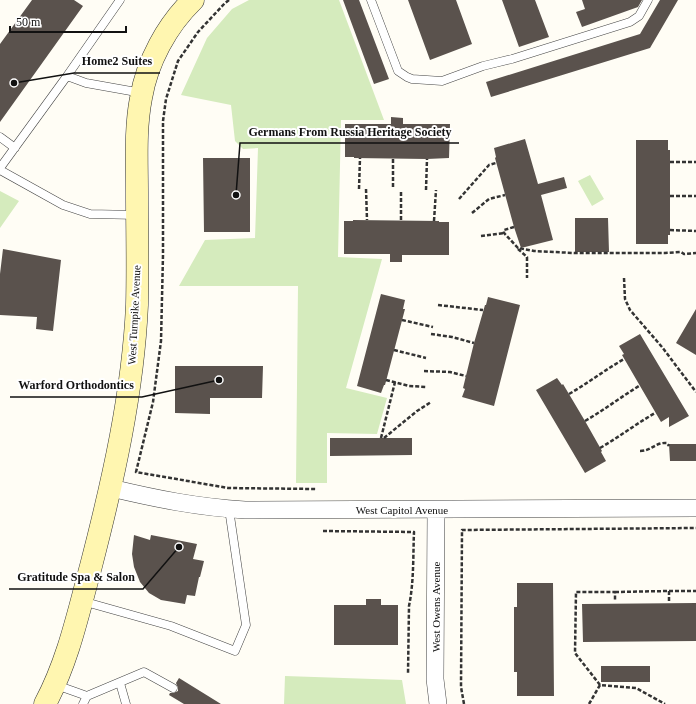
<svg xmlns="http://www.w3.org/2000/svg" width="696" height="704" font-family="Georgia,serif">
<rect width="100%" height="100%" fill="#fffdf5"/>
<path fill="#d5ebbd" d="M249 0H339L384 120H341L338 257 382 259 346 388 387 398 377 434 327 433V483H296L298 286H179L205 240 255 238 258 148 243 149 235 141 231 105 181 95 207 38 232 9Z
M590 175 604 199 592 206 578 181Z
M0 191 19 201 0 228Z
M285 676 402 680 406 704H284Z"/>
<path fill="#5a524d" d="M32 0H74L83 6 0 122V44Z
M343 0H359L389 79 374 84Z
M408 0H456L472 44 430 60Z
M502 0H535L549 37 519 47Z
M582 0H642L638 7 582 27 576 12 585 9Z
M660 0H678L650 48 491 97 486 82 640 34Z
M391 117 403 118V124H450L449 158 427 159 354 158V157H345V124H391Z
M525 139 538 184 564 177 567 188 541 195 553 240 521 248 514 227 495 158 496 157 494 148Z
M636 140H668V150H670V235H668V244H636Z
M203 158H250V232H204Z
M575 218H608L609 252H575Z
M353 220 439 221V222H449V255H402V262H390V254H344V221H353Z
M3 249 61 260 53 331 36 329 37 317 0 315V274Z
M381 294 405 300 403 309H405L385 385H384L381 393 357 386Z
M488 297 520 305 494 406 462 397 465 389 463 388 474 343 485 305H486Z
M696 309V355L676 343Z
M640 334 689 416 669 427V417L661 422 622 355 624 354 619 346Z
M175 366H263L262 398H210V414L175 413Z
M557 378 562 385 563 384 585 421 602 451 601 452 606 461 585 473 536 390Z
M330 438H412V455L330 456Z
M669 444H696V461H670Z
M134 535 150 540 151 535 197 544 193 559 204 561 200 577H199L195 596 187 595 185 604 161 600 149 593 140 582 134 567 132 554Z
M517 583H553L554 696H517V672H514V607H517Z
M366 599H381V605H398V645H334V605H366Z
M696 603V641L583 642 582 604Z
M601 666H650V682H601Z
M179 678 221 704H184L169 695 170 693H173L178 691V688L176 683Z"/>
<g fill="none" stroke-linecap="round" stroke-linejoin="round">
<g stroke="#444" stroke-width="9">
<path id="lane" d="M371 0 398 71 407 77 412 79 442 81 483 66 512 59 630 22 639 16 648 0
M67 76 120 0
M0 137 15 148
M0 168 67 76 86 83 142 93
M0 170 63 205 90 214 137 215
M82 601 171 626 235 651 246 625 229 509
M120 683 126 704
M56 685 87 696 144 672 173 688
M83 704 87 696"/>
</g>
<g stroke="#444" stroke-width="18">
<path id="street" d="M111 488C157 499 197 507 245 510L696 508
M436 510 435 679 438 704"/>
</g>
<g stroke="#333" stroke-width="23">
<path id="secondary" d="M45 704C68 661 78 614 91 566 113 481 133 393 137 305 138 267 137 230 137 192 137 161 135 129 141 98 147 62 167 25 193 0"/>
</g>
<path stroke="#333" stroke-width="2.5" stroke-dasharray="4 2" stroke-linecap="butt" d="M229 0 225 3 198 32 178 61 166 99 163 121V255L161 341 153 402 136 472 228 488 316 489
M393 159V189
M670 162H696
M359 189 360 158
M366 189 367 220
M426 190 427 159
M670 196H696
M459 199 489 165 496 163
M472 213 489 199 505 195
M401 220V190
M434 221 436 190
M514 227 504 230V233L518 248 534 251 574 253H665L681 252 684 254 696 253
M670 230 696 231
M481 236 504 233
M518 249 527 257V278
M624 278 625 299 630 310 662 347 696 392
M438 305 483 310
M402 320 433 327
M431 334 452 337 474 343
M394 350 426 358
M424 371 450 372 466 376
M386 380 409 386 426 387
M569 394C588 383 605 370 624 359
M585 421C604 410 621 397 639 386
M381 438 395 382
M384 438 417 411 431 402
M600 448C619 437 636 424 655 413
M640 451C652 451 655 442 667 443L669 446
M323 531 414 532C413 556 414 582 409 606L408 674
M669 591H696
M615 592 669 591V601
M600 685 575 653 576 592H615V600
M464 704 461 687 462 530 696 528
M589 704 600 685 636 688 665 704"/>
<use href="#lane" stroke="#fff" stroke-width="8"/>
<use href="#street" stroke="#fff" stroke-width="17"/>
<use href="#secondary" stroke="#fff6b0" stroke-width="22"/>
</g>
<g text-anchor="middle" stroke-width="4" stroke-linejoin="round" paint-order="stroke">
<g font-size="11" fill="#111" stroke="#fff">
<text transform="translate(134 315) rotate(-87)" y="4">West Turnpike Avenue</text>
<text x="402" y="514">West Capitol Avenue</text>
<text transform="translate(436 607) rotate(-90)" y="4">West Owens Avenue</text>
</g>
</g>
<path fill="none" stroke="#111" stroke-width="1.5" d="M14 83L74 73H160M236 195L240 143H459M219 380L142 397H10M179 547L143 589H9"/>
<g fill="#111" stroke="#fff" stroke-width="1.5">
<circle cx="14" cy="83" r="4"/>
<circle cx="236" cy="195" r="4"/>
<circle cx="219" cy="380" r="4"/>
<circle cx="179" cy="547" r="4"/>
</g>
<g font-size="12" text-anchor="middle" font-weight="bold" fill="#111" stroke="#fff" stroke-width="4" stroke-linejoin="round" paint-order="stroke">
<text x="117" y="65">Home2 Suites</text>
<text x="350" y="136">Germans From Russia Heritage Society</text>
<text x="76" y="389">Warford Orthodontics</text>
<text x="76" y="581">Gratitude Spa &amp; Salon</text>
</g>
<path d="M10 26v6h116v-6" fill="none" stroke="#111111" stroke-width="2"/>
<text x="16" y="26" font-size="12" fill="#111111" stroke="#ffffff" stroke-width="3" paint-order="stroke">50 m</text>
</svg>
